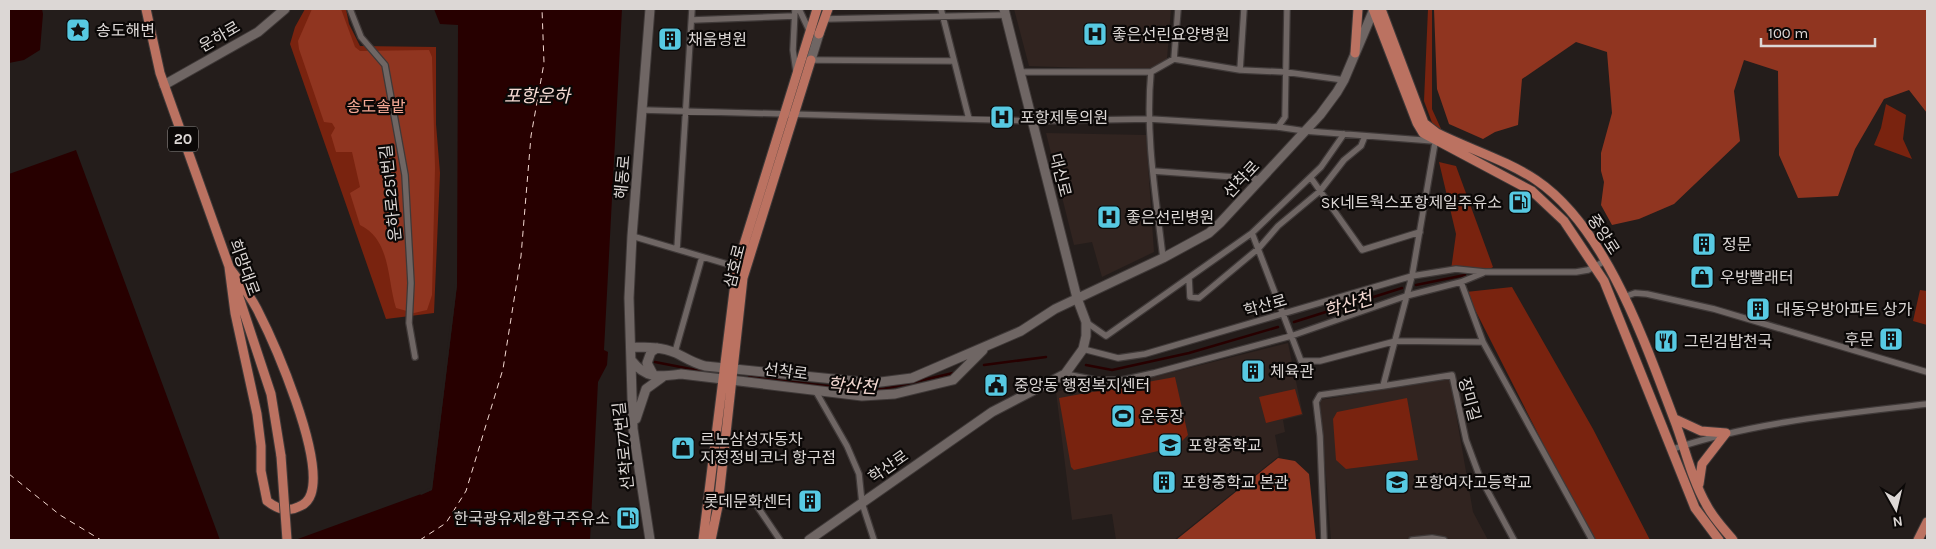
<svg xmlns="http://www.w3.org/2000/svg" width="1936" height="549" font-family="Karla,'Noto Sans KR',sans-serif">
<rect width="100%" height="100%" fill="#241d1b"/>
<path fill="#312420" d="M1014 9H1171L1167 59 1158 67 1142 70 1029 66Z
M1046 133 1146 135 1154 252 1102 277 1092 242 1074 245Z
M1288 343 1303 415 1283 420 1285 432 1275 435 1279 456 1174 540H1116L1112 514 1072 520 1056 392 1076 386 1138 381Z
M1450 379 1473 512 1488 540H1331L1320 400Z"/>
<path fill="#79230f" d="M305 9H346L349 24 360 46 436 47V124L440 173 434 313 386 319 290 44 295 27Z
M1428 9H1432V109L1442 131 1434 128 1424 101Z
M1886 104 1906 115 1903 139 1912 159 1874 145 1881 128Z
M1439 162 1456 166 1493 267 1485 272 1451 270 1456 234Z
M1512 287 1593 429 1650 540H1592L1466 292Z
M1920 290 1927 291V325L1913 321Z
M1175 377 1188 435 1176 447 1074 470 1071 467 1059 398Z
M1295 389 1302 414 1266 423 1259 397Z
M1407 398 1418 460 1346 469 1336 460 1333 419 1337 412Z"/>
<path fill="#903520" d="M312 9H341L355 47 360 51 429 50 432 57 435 168 432 295 427 310 414 313 396 308C387 279 391 240 360 225L350 193 360 187 352 152H336L331 135 335 128 332 123 324 122 299 49 298 41Z
M1434 9H1927V113L1909 90 1884 99 1855 149 1838 196 1798 198 1779 155 1778 71 1744 60 1734 91 1740 141 1674 204 1639 219 1612 225 1601 205 1604 182 1601 171V153L1612 113 1607 52 1576 42 1522 79 1518 125 1495 132 1483 139 1449 124 1437 89Z
M1278 458 1295 461 1309 474 1316 540H1176Z"/>
<path fill="#270000" d="M9 9H42L43 14 40 50 24 60 9 63Z
M434 9H622L604 350 608 352 607 365 598 382 590 540H295L432 490 457 285 458 25 440 24Z
M76 150 220 540H9V174Z"/>
<path fill="#241d1b" d="M455 284 457 285 432 490 421 495 419 493 430 488Z"/>
<g fill="none" stroke-linecap="round" stroke-linejoin="round">
<path stroke="#270000" stroke-width="2.5" d="M1416 285 1465 275
M1294 322 1402 288
M655 362 701 371
M984 365 1046 357
M1086 365 1112 370 1189 353 1278 327
M749 377 854 389H884L953 373"/>
<path stroke="#f4d9d2" stroke-width="1" stroke-dasharray="6 5" stroke-linecap="butt" d="M9 474 60 515 101 540
M420 540 446 523 466 491 503 369 521 256 531 136 544 63 542 9"/>
<g stroke="#3f3938" stroke-width="8">
<path id="street" d="M350 9 361 37 385 65 405 175 411 283 409 323 415 357
M795 9 793 50 796 71
M799 9 809 30 812 31
M941 9 969 119
M825 19 1005 15
M692 20 794 16
M1174 59 1178 9
M811 60 954 61
M1240 70 1244 9
M1020 72H1151L1174 59 1240 70 1285 72 1344 80
M1151 72C1145 134 1156 197 1163 258
M643 110 1032 121 1150 119 1278 127 1305 131 1434 141
M1278 127 1285 117 1287 9
M1436 137 1412 276 1383 386 1452 375 1466 440 1479 475 1514 540
M1153 171 1262 179
M1311 178 1362 250 1420 232
M1252 233 1301 361H1320L1396 341 1483 342
M632 236 737 267
M677 249 692 9
M1189 278 1190 297 1199 298 1259 248 1278 226 1320 191 1344 160 1361 146 1365 136
M1461 282 1483 342 1592 540
M1624 297 1635 293 1647 294 1714 309 1927 372
M1086 322 1106 336 1252 233 1321 167 1344 134
M1083 349 1118 358 1145 354 1412 276 1456 269 1485 272H1576L1588 270 1605 261
M675 352 702 257
M1065 374 1096 380H1122L1154 373 1291 336 1406 296 1461 282 1483 273
M815 390 847 446 859 474 862 503 874 540
M1673 449C1754 422 1842 414 1927 404
M757 506 780 540
M1324 540 1320 436 1316 402 1320 395 1383 386
M1412 540 1432 538 1444 540"/>
</g>
<g stroke="#3f3938" stroke-width="11">
<path id="secondary" d="M811 60 819 34
M164 85 258 32 285 9
M631 347C646 347 662 347 676 353 686 358 693 363 705 366L873 383 912 378 1021 331 1055 309 1163 258 1209 233 1220 223 1320 115 1337 92 1344 80 1374 9
M632 361C646 379 659 377 681 374L862 396 895 394 953 380 983 350
M654 376 647 363 651 352 657 348
M636 419 646 389 664 376
M650 540 633 429 629 298 632 236 650 9
M809 540 992 412 1065 374 1083 349 1086 336V322L1077 298 1004 9"/>
</g>
<g stroke="#3f3938" stroke-width="11">
<path id="primary" d="M146 9 160 73 231 272
M1373 9 1417 123 1423 133 1532 191 1564 221 1604 281 1695 508 1719 540
M1381 9 1424 123 1437 133C1469 149 1506 160 1536 180 1606 227 1645 343 1674 419 1685 447 1691 478 1706 504 1713 518 1724 529 1733 540
M819 34 828 9
M1355 53 1358 9
M229 267C239 281 249 294 257 309 275 344 324 456 311 494 309 500 304 505 298 507 287 513 276 508 267 501L261 471V446L257 414 235 313Z
M235 285 271 394 281 456
M1675 419 1701 431 1726 433
M1699 484 1702 464 1726 433
M703 540 737 267 817 9
M711 540 718 506 743 278 811 60
M1918 540 1927 522"/>
</g>
<use href="#street" stroke="#6f6664" stroke-width="5.5"/>
<use href="#secondary" stroke="#6f6664" stroke-width="9"/>
<use href="#primary" stroke="#bb7261" stroke-width="9"/>
<g stroke="#3f3938" stroke-width="11" stroke-linecap="butt">
<path id="primary-bridge" d="M281 456 287 540"/>
</g>
<use href="#primary-bridge" stroke="#bb7261" stroke-width="9"/>
</g>
<defs>
<g id="sight-square" transform="scale(1.25)"><rect x="-9" y="-9" width="18" height="18" rx="4" fill="#57c9e2" stroke="#0b0807"/><path d="M0-6L1.8-2.2L6-1.7L2.9 1.2L3.7 5.4L0 3.3L-3.7 5.4L-2.9 1.2L-6-1.7L-1.8-2.2Z" fill="#111"/></g>
<g id="hospital-square" transform="scale(1.25)"><rect x="-9" y="-9" width="18" height="18" rx="4" fill="#57c9e2" stroke="#0b0807"/><path d="M-5-5h3v3.5h4V-5h3V5h-3V1.5h-4V5h-3Z" fill="#111"/></g>
<g id="building-square" transform="scale(1.25)"><rect x="-9" y="-9" width="18" height="18" rx="4" fill="#57c9e2" stroke="#0b0807"/><path d="M-4-6H4V6H1V3H-1V6H-4ZM-2.5-4.3h1.7v1.8h-1.7ZM.8-4.3h1.7v1.8H.8ZM-2.5-1h1.7V.8h-1.7ZM.8-1h1.7V.8H.8Z" fill="#111"/></g>
<g id="fuel-square" transform="scale(1.25)"><rect x="-9" y="-9" width="18" height="18" rx="4" fill="#57c9e2" stroke="#0b0807"/><path d="M-5.5-6h7V0h2V4h1.3V-2.5L3-4.5l.8-.8L6-3V5H2.5V1h-1V6h-7ZM-4.2-4.7v3.2H.2V-4.7Z" fill="#111"/></g>
<g id="shop-square" transform="scale(1.25)"><rect x="-9" y="-9" width="18" height="18" rx="4" fill="#57c9e2" stroke="#0b0807"/><path d="M-5-2.5h2.3a2.7 3.5 0 0 1 5.4 0H5L5.5 6h-11ZM-1.5-2.5h3a1.5 2.3 0 0 0-3 0Z" fill="#111"/></g>
<g id="restaurant-square" transform="scale(1.25)"><rect x="-9" y="-9" width="18" height="18" rx="4" fill="#57c9e2" stroke="#0b0807"/><path d="M-5-6h1v4h1v-4h1v4h1v-4h1v5L-1.5 .5V6h-2V.5L-5-1ZM5-6V6H3V1.5H1.5Q1.5-4 5-6Z" fill="#111"/></g>
<g id="civic-square" transform="scale(1.25)"><rect x="-9" y="-9" width="18" height="18" rx="4" fill="#57c9e2" stroke="#0b0807"/><path d="M-.6-6.5H3V-4.5H.6V-3L4-1V1h2V6H-6V1h2V-1L-.6-3ZM-1.2 2.5V6h2.4V2.5Z" fill="#111"/></g>
<g id="stadium-square" transform="scale(1.25)"><rect x="-9" y="-9" width="18" height="18" rx="4" fill="#57c9e2" stroke="#0b0807"/><path d="M0-5a6.5 5 0 1 0 0 10a6.5 5 0 1 0 0-10ZM-3.5-1.8h7v3.6h-7Z" fill="#111"/></g>
<g id="school-square" transform="scale(1.25)"><rect x="-9" y="-9" width="18" height="18" rx="4" fill="#57c9e2" stroke="#0b0807"/><path d="M0-5L7-2L0 1L-7-2ZM-4 1L0 2.5L4 1V4Q0 6-4 4Z" fill="#111"/></g>
</defs>
<g fill-rule="evenodd">
<use href="#sight-square" x="78" y="30"/>
<use href="#hospital-square" x="1095" y="34"/>
<use href="#building-square" x="670" y="39"/>
<use href="#hospital-square" x="1002" y="117"/>
<use href="#fuel-square" x="1520" y="202"/>
<use href="#hospital-square" x="1109" y="217"/>
<use href="#building-square" x="1704" y="244"/>
<use href="#shop-square" x="1702" y="277"/>
<use href="#building-square" x="1758" y="309"/>
<use href="#building-square" x="1891" y="339"/>
<use href="#restaurant-square" x="1666" y="341"/>
<use href="#building-square" x="1253" y="371"/>
<use href="#civic-square" x="996" y="385"/>
<use href="#stadium-square" x="1123" y="416"/>
<use href="#school-square" x="1170" y="445"/>
<use href="#shop-square" x="683" y="448"/>
<use href="#building-square" x="1164" y="482"/>
<use href="#school-square" x="1397" y="482"/>
<use href="#building-square" x="810" y="501"/>
<use href="#fuel-square" x="628" y="518"/>
</g>
<g text-anchor="middle" stroke-width="4.5" stroke-linejoin="round" paint-order="stroke">
<rect fill="#0b0807" stroke="#9d9997" stroke-width="1" x="168" y="126.5" width="30" height="25" rx="4"/>
<g font-size="15" font-weight="bold" fill="#dcd7d5">
<text x="183" y="144">20</text>
</g>
<g font-size="16" fill="#dcd7d5" stroke="#0b0807" text-anchor="start">
<text x="96" y="36">송도해변</text>
<text x="1112" y="40">좋은선린요양병원</text>
<text x="688" y="45">채움병원</text>
<text x="1020" y="123">포항제통의원</text>
<text x="1502" y="208" text-anchor="end">SK네트웍스포항제일주유소</text>
<text x="1126" y="223">좋은선린병원</text>
<text x="1722" y="250">정문</text>
<text x="1720" y="283">우방빨래터</text>
<text x="1776" y="315">대동우방아파트 상가</text>
<text x="1874" y="345" text-anchor="end">후문</text>
<text x="1684" y="347">그린김밥천국</text>
<text x="1270" y="377">체육관</text>
<text x="1014" y="391">중앙동 행정복지센터</text>
<text x="1140" y="422">운동장</text>
<text x="700" y="445">르노삼성자동차<tspan x="700" dy="18">지정정비코너 항구점</tspan></text>
<text x="1188" y="451">포항중학교</text>
<text x="1182" y="488">포항중학교 본관</text>
<text x="1414" y="488">포항여자고등학교</text>
<text x="792" y="507" text-anchor="end">롯데문화센터</text>
<text x="610" y="524" text-anchor="end">한국광유제2항구주유소</text>
</g>
<g font-size="16" fill="#dcd7d5" stroke="#0b0807">
<text transform="translate(219 36) rotate(-30)" y="6">운하로</text>
<text transform="translate(1061 175) rotate(76)" y="6">대신로</text>
<text transform="translate(622 177) rotate(-85)" y="6">해동로</text>
<text transform="translate(1241 179) rotate(-47)" y="6">선착로</text>
<text transform="translate(390 193) rotate(-96)" y="6">운하로251번길</text>
<text transform="translate(1604 234) rotate(57)" y="6">중앙로</text>
<text transform="translate(734 266) rotate(-76)" y="6">삼호로</text>
<text transform="translate(245 267) rotate(70)" y="6">희망대로</text>
<text transform="translate(1265 305) rotate(-16)" y="6">학산로</text>
<text transform="translate(786 371) rotate(7)" y="6">선착로</text>
<text transform="translate(1470 399) rotate(75)" y="6">장미길</text>
<text transform="translate(623 446) rotate(-96)" y="6">선착로77번길</text>
<text transform="translate(888 466) rotate(-35)" y="6">학산로</text>
</g>
<g font-size="16" fill="#f4a895" stroke="#0b0807">
<text x="376" y="112">송도솔밭</text>
</g>
<g font-size="18" font-style="italic" fill="#f4d9d2" stroke="#0b0807">
<text x="537" y="102">포항운하</text>
<text transform="translate(1348 305) rotate(-17)" y="6">학산천</text>
<text transform="translate(852 386) rotate(3)" y="6">학산천</text>
</g>
</g>
<rect width="1936" height="549" fill="none" stroke="#dcd7d5" stroke-width="20"/>
<g transform="translate(1896 509) rotate(172)" stroke="#0b0807" stroke-width="4" paint-order="stroke">
<path d="M0-4L9 19L0 12L-9 19Z" fill="#dcd7d5"/>
<text y="-8" font-size="14" font-weight="bold" text-anchor="middle" fill="#dcd7d5">N</text>
</g>
<path d="M1761 38v8h114v-8" fill="none" stroke="#dcd7d5" stroke-width="2.5"/>
<text x="1768" y="38" font-size="15" fill="#dcd7d5" stroke="#0b0807" stroke-width="4" paint-order="stroke">100 m</text>
</svg>
